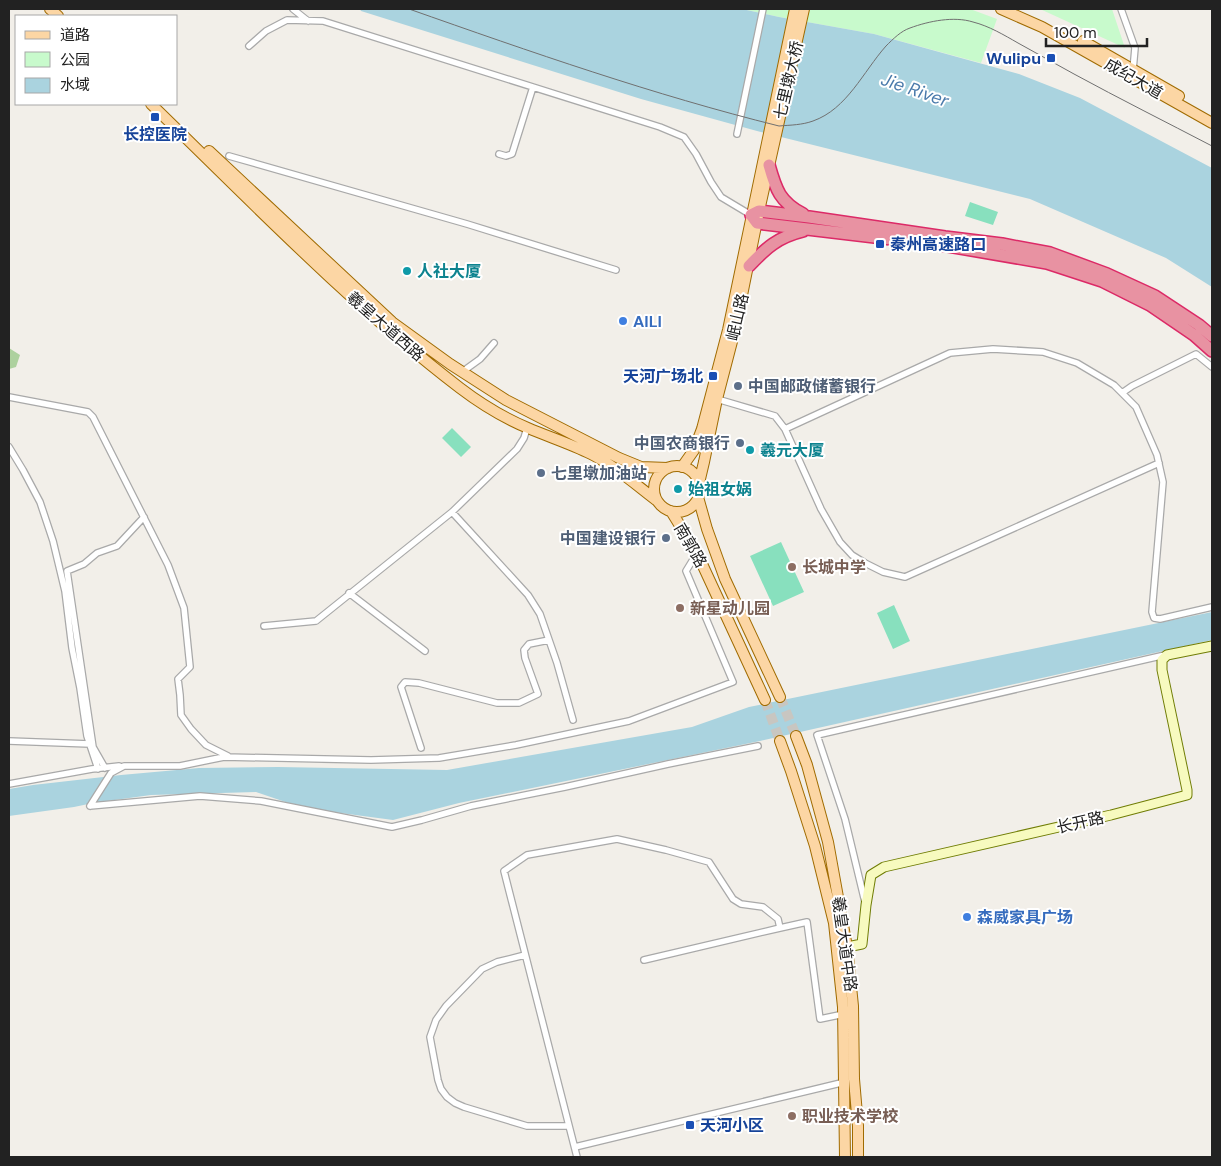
<svg xmlns="http://www.w3.org/2000/svg" width="1221" height="1166" font-family="'DM Sans','Noto Sans SC',sans-serif">
<rect width="100%" height="100%" fill="#f2efe9"/>
<path fill="#add19e" d="M9 348 20 355 16 367 9 369Z"/>
<path fill="#c8facc" d="M742 9H970L997 19 981 63 874 34 779 17Z
M1040 9H1112L1125 48Z"/>
<path fill="#88e0be" d="M970 202 998 212 993 225 965 216Z
M452 428 471 447 461 457 442 438Z
M781 542 804 592 773 606 750 556Z
M894 605 910 641 893 649 877 613Z"/>
<path fill="#aad3df" d="M360 9H742L779 17 874 34 1019 74 1080 98 1212 168V287L1166 258 1030 199 757 131 641 99 361 11Z
M1212 612V640L760 741 459 803 393 820 303 808 256 792 151 795 93 803 74 807 9 816V789L33 785 121 775 199 768 278 767 447 770 692 727 749 707Z"/>
<g fill="none" stroke-linecap="round" stroke-linejoin="round">
<path stroke="#c8c6c1" stroke-width="10" stroke-dasharray="10 5" stroke-linecap="butt" d="M780 697 796 736
M765 700 780 741"/>
<g stroke="#a9a9a9" stroke-width="8">
<path id="street" d="M293 9 308 21
M1121 9 1135 48 1133 70
M249 46 266 31 287 20 323 21 660 127 684 137 696 154 711 182 721 197 751 215
M737 134 763 9
M499 154 506 156 512 154 533 87
M229 156 467 224 616 270
M462 372 480 359 494 343
M1122 393 1132 386 1196 354 1212 367
M9 397 88 412 93 417 168 565 184 608 190 667 178 679 180 695 181 715 191 729 206 745 228 756
M717 399 775 416 785 429 821 509 840 542 852 555 865 563 883 572 905 577 1159 463
M785 429 950 353 993 349 1043 352 1077 363 1114 385 1136 407 1157 455 1163 482 1152 612 1154 618 1160 619 1212 607
M9 447 23 470 40 502 53 541 65 591 72 648 80 688 87 736 98 769
M452 512 528 595 540 614 557 663 573 720
M349 593 425 651
M264 626 316 621 452 512 517 449 524 438 527 428
M9 741 90 744
M421 748 401 687 405 682 419 683 497 703H519L538 694 525 658 524 650 529 644 549 640
M105 768 93 747 67 571 84 564 97 553 117 546 144 517
M9 784 92 769 119 766
M90 806 111 773 124 766H180L224 757 371 760 439 758 516 745 629 721 733 682 686 571 697 553
M90 806 200 796 261 801 392 827 422 820 471 806 565 787 668 764 758 746
M865 902 845 819 817 735 1165 655
M525 955 497 962 482 969 446 1006 436 1020 430 1037 438 1080 441 1089 447 1097 455 1103 464 1107 527 1126H569
M644 960 780 928
M575 1147 845 1082
M577 1157 504 871 527 855 617 839 666 850 709 862 733 899 741 904 763 907 778 919 780 928 807 922 820 1019 844 1014"/>
</g>
<g stroke="#707d05" stroke-width="11">
<path id="secondary" d="M847 947 862 944 866 905 871 875 884 867 1111 815 1187 795V790L1162 670V660L1167 655 1212 646"/>
</g>
<g stroke="#a06b00" stroke-width="12">
<path id="primary" d="M50 9 58 16
M1001 9 1042 27 1212 123
M1083 41 1179 96
M151 104C251 201 349 303 460 388 481 404 504 418 528 428 549 437 571 444 591 454 615 466 635 484 656 500
M209 151 392 322 450 364 506 400 619 458 641 467 668 468
M654 489a23 23 0 1 1 46 0a23 23 0 1 1-46 0Z
M682 467 694 450 702 429 728 330 795 9
M699 483 704 462 717 399 735 330 759 211 804 9
M698 497 707 529 725 579 780 697
M671 511 697 553 765 700
M796 736 807 765 828 842 847 947 853 1006 854 1079 858 1126V1157
M780 741 791 771 815 846 834 923 843 1007 845 1157"/>
</g>
<g stroke="#dc2a67" stroke-width="14">
<path id="highway" d="M769 165C776 190 780 202 803 214
M749 266C766 248 778 237 803 231
M1212 336 1199 325 1155 296 1107 274 1050 253 1002 244 945 237 809 217 759 211 751 215 757 223 942 245 1047 263 1102 281 1150 305 1194 335 1212 351"/>
</g>
<use href="#street" stroke="#fff" stroke-width="5.5"/>
<use href="#secondary" stroke="#f7fabf" stroke-width="9"/>
<use href="#primary" stroke="#fcd6a4" stroke-width="10"/>
<use href="#highway" stroke="#e892a2" stroke-width="11"/>
<path stroke="#707070" stroke-width="1" d="M409 9C531 52 654 95 779 126 791 125 802 125 813 121 847 109 863 72 886 46 893 39 901 31 910 28 929 21 954 16 973 22 989 26 1004 35 1018 43 1037 53 1055 64 1074 74 1120 99 1166 122 1212 146"/>
</g>
<g fill="#1a4fb4" stroke="#fff" stroke-width="2">
<rect x="1046" y="53" width="10" height="10" rx="2.5"/>
<rect x="150" y="112" width="10" height="10" rx="2.5"/>
<rect x="875" y="239" width="10" height="10" rx="2.5"/>
<rect x="708" y="371" width="10" height="10" rx="2.5"/>
<rect x="685" y="1120" width="10" height="10" rx="2.5"/>
</g>
<g fill="#0f9aa8" stroke="#fff" stroke-width="2">
<circle cx="407" cy="271" r="5"/>
<circle cx="750" cy="450" r="5"/>
<circle cx="678" cy="489" r="5"/>
</g>
<g fill="#3f7fe0" stroke="#fff" stroke-width="2">
<circle cx="623" cy="321" r="5"/>
<circle cx="967" cy="917" r="5"/>
</g>
<g fill="#5c6f8a" stroke="#fff" stroke-width="2">
<circle cx="738" cy="386" r="5"/>
<circle cx="740" cy="443" r="5"/>
<circle cx="541" cy="473" r="5"/>
<circle cx="666" cy="538" r="5"/>
</g>
<g fill="#8d6e63" stroke="#fff" stroke-width="2">
<circle cx="792" cy="567" r="5"/>
<circle cx="680" cy="608" r="5"/>
<circle cx="792" cy="1116" r="5"/>
</g>
<g text-anchor="middle" stroke-width="4" stroke-linejoin="round" paint-order="stroke">
<g font-size="16" font-weight="bold" fill="#164399" stroke="#fff" text-anchor="end">
<text x="1041" y="64">Wulipu</text>
<text x="155" y="140" text-anchor="middle">长控医院</text>
<text x="890" y="250" text-anchor="start">秦州高速路口</text>
<text x="703" y="382">天河广场北</text>
<text x="700" y="1131" text-anchor="start">天河小区</text>
</g>
<g font-size="16" fill="#222" stroke="#fff">
<text transform="translate(1134 78) rotate(30)" y="6">成纪大道</text>
<text transform="translate(788 80) rotate(-77)" y="6">七里墩大桥</text>
<text transform="translate(737 317) rotate(-77)" y="6">岷山路</text>
<text transform="translate(386 326) rotate(41)" y="6">羲皇大道西路</text>
<text transform="translate(691 545) rotate(60)" y="6">南郭路</text>
<text transform="translate(1080 822) rotate(-13)" y="6">长开路</text>
<text transform="translate(845 944) rotate(82)" y="6">羲皇大道中路</text>
</g>
<g font-size="16" font-weight="bold" fill="#0d838f" stroke="#fff" text-anchor="start">
<text x="417" y="277">人社大厦</text>
<text x="760" y="456">羲元大厦</text>
<text x="688" y="495">始祖女娲</text>
</g>
<g font-size="16" font-weight="bold" fill="#366cbe" stroke="#fff" text-anchor="start">
<text x="633" y="327">AILI</text>
<text x="977" y="923">森威家具广场</text>
</g>
<g font-size="16" font-weight="bold" fill="#4e5e75" stroke="#fff" text-anchor="start">
<text x="748" y="392">中国邮政储蓄银行</text>
<text x="730" y="449" text-anchor="end">中国农商银行</text>
<text x="551" y="479">七里墩加油站</text>
<text x="656" y="544" text-anchor="end">中国建设银行</text>
</g>
<g font-size="16" font-weight="bold" fill="#785e54" stroke="#fff" text-anchor="start">
<text x="802" y="573">长城中学</text>
<text x="690" y="614">新星动儿园</text>
<text x="802" y="1122">职业技术学校</text>
</g>
<g font-size="18" font-style="italic" fill="#4a7aab" stroke="#fff">
<text transform="translate(915 90) rotate(19)" y="6">Jie River</text>
</g>
</g>
<rect width="1221" height="1166" fill="none" stroke="#222222" stroke-width="20"/>
<rect x="15" y="15" width="162" height="90" fill="#ffffff" stroke="#a7a7a7"/>
<rect x="25" y="31" width="25" height="8" fill="#fcd6a4" stroke="#a7a7a7"/>
<text x="60" y="40" font-size="15" fill="#222222">道路</text>
<rect x="25" y="52" width="25" height="15" fill="#c8facc" stroke="#a7a7a7"/>
<text x="60" y="65" font-size="15" fill="#222222">公园</text>
<rect x="25" y="78" width="25" height="15" fill="#aad3df" stroke="#a7a7a7"/>
<text x="60" y="90" font-size="15" fill="#222222">水域</text>
<path d="M1046 38v8h101v-8" fill="none" stroke="#222222" stroke-width="2.5"/>
<text x="1054" y="38" font-size="15" fill="#222222" stroke="#ffffff" stroke-width="4" paint-order="stroke">100 m</text>
</svg>
